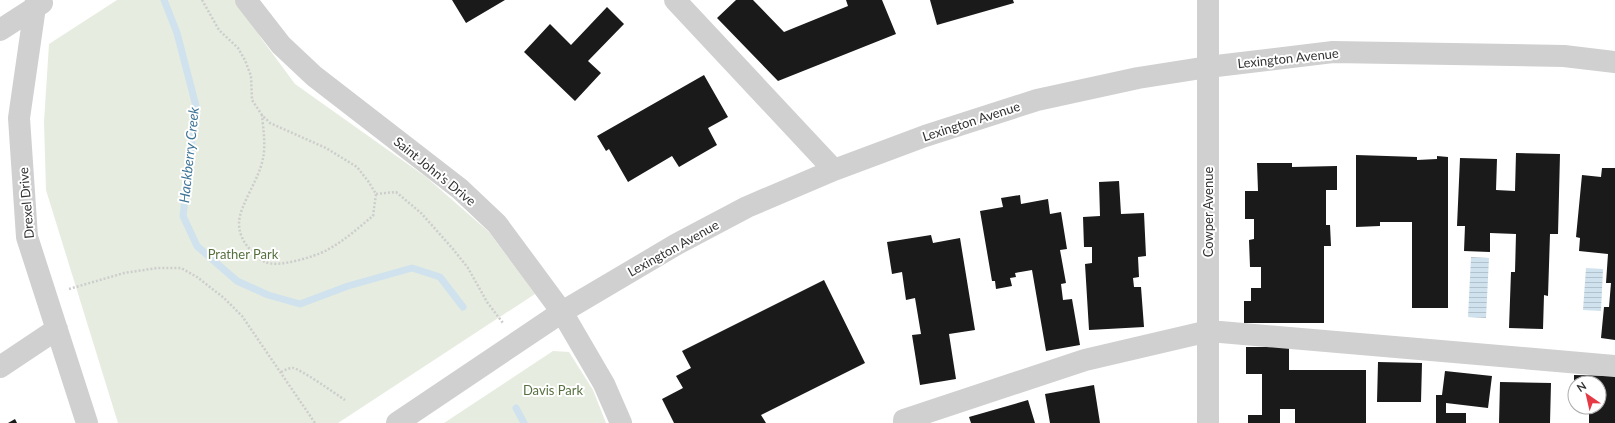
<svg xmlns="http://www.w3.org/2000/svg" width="1615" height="423" font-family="Lato,sans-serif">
<defs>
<pattern id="water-rules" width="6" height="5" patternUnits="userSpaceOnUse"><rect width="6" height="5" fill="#cfe2ee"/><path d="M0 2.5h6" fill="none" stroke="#b2c2cd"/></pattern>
</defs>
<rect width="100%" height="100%" fill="#fff"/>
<path fill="#e6ecdf" d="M117 0H241L261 38 295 84 426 177 489 232 535 294 338 423H118L46 190 44 122 49 44Z
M553 351 569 352 593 390 606 423H444Z"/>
<path fill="url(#water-rules)" d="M1471 257 1489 258 1486 318 1468 317Z
M1586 268 1603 269 1601 311 1583 310Z"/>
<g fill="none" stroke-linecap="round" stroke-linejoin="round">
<path stroke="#cfe2ee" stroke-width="7" d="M164 0 177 33 196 106 183 216 197 246 237 281 268 295 300 304 348 286 412 268 440 277 463 307
M516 408 524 423"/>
</g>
<path fill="#1a1a1a" d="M452 0H505L466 23Z
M736 0H753L784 32 848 6 846 0H882L896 34 778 81 717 18Z
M930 0H1013L1014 3 937 25Z
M607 7 624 24 588 61 601 73 575 101 524 52 550 24 571 45Z
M704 75 728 117 708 128 717 145 679 167 672 156 628 182 609 149 606 151 597 136Z
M1516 153 1560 154 1558 234H1550L1548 296 1544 295 1543 329 1509 328 1511 272H1515L1516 234 1490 233V252L1464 251 1465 226H1457L1460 158 1497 159 1496 190 1515 191Z
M1356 155 1417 157V160L1437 159V156L1448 157V308H1412V222H1380V226L1356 227Z
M1257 163H1292V167L1337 166V190H1326V225H1330L1331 246H1324V323H1244V301H1251V288H1261V267H1250L1249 240 1254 239V219H1245V191H1258Z
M1602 168H1615V340L1601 338 1604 307H1609L1611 283H1606L1608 254 1579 251 1580 238 1576 237 1582 175 1601 177Z
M1119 181 1121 214 1144 213 1146 256 1138 257 1139 277 1133 278 1134 287H1141L1144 327 1089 330 1085 264 1092 263V247H1084L1083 217 1100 216 1099 182Z
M1020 195 1021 204 1048 199 1050 214 1061 212 1067 249 1060 250 1066 283 1061 284 1063 300 1072 299 1080 345 1046 351 1032 270 1015 273 1016 277 1010 278 1012 286 996 289 995 281H992L980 211 1003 207 1001 198Z
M931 235 933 243 960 238 975 330 949 334 956 379 920 385 912 335 921 334 915 298 906 300 902 272 892 274 887 242Z
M824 280 865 363 761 415 766 423H674L662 399 683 388 676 376 691 368 682 351Z
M1246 347H1289V370H1366V423H1295V409H1280V423H1248V415H1262V374H1246Z
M1378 362 1422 363 1421 402H1377Z
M1445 371 1492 376 1488 408 1446 403V413H1466V423H1436V395H1442Z
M1574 375 1615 376V423H1589V407H1599V383H1574Z
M1500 382 1551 383 1550 423H1499Z
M1094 385 1100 423H1050L1045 394Z
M1574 390H1575V407H1573Z
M1028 400 1035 423H971L969 417Z
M15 419 17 423H8Z"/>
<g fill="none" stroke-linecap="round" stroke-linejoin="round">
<path stroke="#cdcdcd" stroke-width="2.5" stroke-dasharray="2 2" stroke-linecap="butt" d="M202 0 219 30 238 48 245 60 251 76 252 100 262 115 270 123 326 148 357 167 368 181 376 194 373 216C358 228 344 241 327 250 314 257 278 268 265 262 261 260 256 256 253 253 245 244 239 236 239 223 239 206 260 178 263 158 266 145 263 128 262 115
M376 194 396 192 421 213 453 249 468 268 487 302 503 323
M69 289 124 273 157 268H181L197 277 224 298 242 316 315 423
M281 372C285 370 289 368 293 368 299 368 336 394 345 400"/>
<path stroke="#d0d0d0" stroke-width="22" d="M36 0 19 118 27 237 87 423
M246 0 281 45 314 76 460 189 497 224 562 312 604 384 621 423
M675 0 834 170
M1208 0V423
M0 30 42 3
M0 367 57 329
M397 423 562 312 677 244 747 207 834 170 925 136 1037 100 1138 78 1208 67 1333 52 1564 56 1615 62
M904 423V420L1085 360 1209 331 1615 366"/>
</g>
<g text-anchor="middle" stroke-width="4" stroke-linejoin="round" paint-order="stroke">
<g font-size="13" fill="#333" stroke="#fff">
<text transform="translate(1288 58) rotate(-6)" y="5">Lexington Avenue</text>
<text transform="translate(971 121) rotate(-18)" y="5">Lexington Avenue</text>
<text transform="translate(435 171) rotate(39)" y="5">Saint John's Drive</text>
<text transform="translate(26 203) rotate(-95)" y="5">Drexel Drive</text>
<text transform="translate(1208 212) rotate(-90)" y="5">Cowper Avenue</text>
<text transform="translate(673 248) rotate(-29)" y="5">Lexington Avenue</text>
</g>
<g font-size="13" fill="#56703f" stroke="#fff">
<text x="243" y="259">Prather Park</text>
<text x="553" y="395">Davis Park</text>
</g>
<g font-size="14" font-style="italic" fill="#3f7597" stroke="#fff">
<text transform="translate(189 155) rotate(-84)" y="5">Hackberry Creek</text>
</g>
</g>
<g transform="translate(1587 395) rotate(326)"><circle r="19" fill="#ffffff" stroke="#adadad"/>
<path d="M0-3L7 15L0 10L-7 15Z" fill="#e63946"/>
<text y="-6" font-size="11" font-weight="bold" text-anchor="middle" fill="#333333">N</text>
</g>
</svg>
